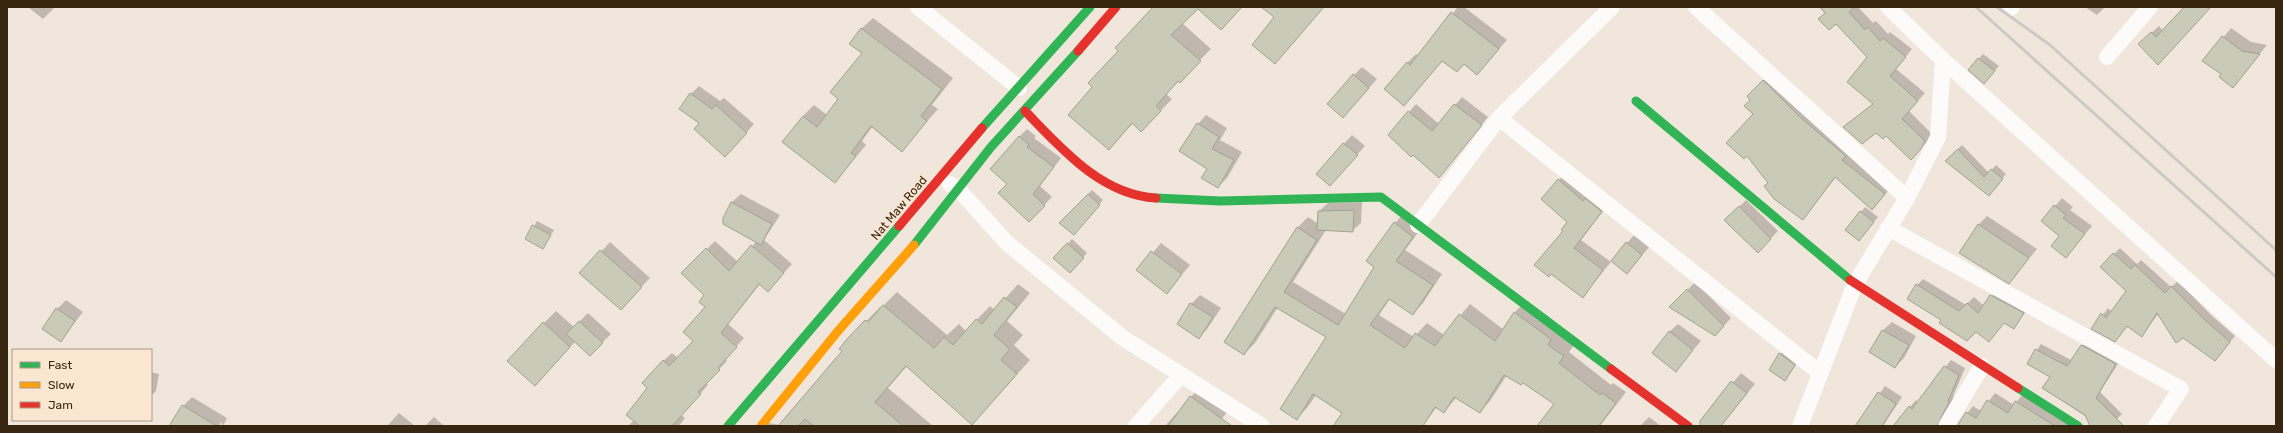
<svg xmlns="http://www.w3.org/2000/svg" width="2283" height="433" font-family="Rubik,sans-serif">
<rect width="100%" height="100%" fill="#f1e6db"/>
<path fill="#0003" d="M28 7H55L43 19Z
M1151 7H1242L1198 8 1182 23 1211 49 1166 94 1172 99 1153 119 1133 123 1109 149 1094 87 1153 9Z
M1458 7H1464L1507 40 1477 74 1465 64 1457 71 1443 60 1404 105 1407 63 1416 54 1418 56Z
M1819 7H1858L1873 23 1876 21 1888 34 1890 32 1912 49 1896 69 1925 93 1909 111 1932 134 1928 141 1910 158 1886 135 1844 127 1874 103 1869 57Z
M2085 7H2105L2097 15Z
M2185 7H2211L2164 56 2147 37 2159 26 2163 31Z
M873 18 953 78 932 105 938 109 901 151 872 127 862 141 866 145 835 182 803 116 814 105 827 115 839 99 864 53 861 29Z
M2231 28 2251 42 2267 45 2232 87 2222 74 2204 61Z
M1983 54 1999 66 1988 79 1969 70Z
M1362 67 1377 79 1343 117 1354 75Z
M1769 75 1891 188 1872 209 1836 177 1803 219 1769 182 1752 99 1748 96Z
M699 86 720 101 724 98 754 124 733 148 701 123 691 94Z
M1462 97 1488 117 1439 177 1389 135 1416 104 1439 124Z
M1206 115 1227 128 1220 140 1242 152 1227 178 1218 187 1208 168 1198 124Z
M1027 129 1036 136 1034 138 1061 158 1040 186 1052 197 1029 221 1008 184 1019 137Z
M1352 135 1365 146 1331 184 1317 174Z
M1962 145 1989 173 1996 165 2006 174 1993 190 1946 161Z
M1567 172 1609 203 1581 240 1611 262 1583 296 1564 230 1568 222 1559 180Z
M1092 190 1103 200 1078 229 1060 222Z
M741 194 780 215 764 240 792 264 768 290 760 284 728 324 744 338 725 359 727 361 706 383 708 385 681 415 685 418 679 426H628L634 420 663 361 672 353 678 358 695 341 707 307 705 295 683 273 715 241 738 262 756 242 724 218 732 202Z
M2062 198 2073 207 2070 210 2092 226 2066 256 2060 236 2042 221Z
M1746 200 1778 231 1758 252 1726 220Z
M1362 202 1361 223 1352 231 1326 230 1293 282 1346 314 1376 266 1395 223 1405 212 1423 226 1405 250 1442 274 1423 303 1413 314 1390 299 1379 315 1414 337 1427 323 1444 335 1470 304 1504 330 1515 312 1525 302 1574 345 1569 352 1611 385 1613 383 1626 392 1600 426H1539L1555 404 1523 382 1507 375 1490 401 1480 412 1457 397 1444 412 1437 407 1422 426H1334L1343 412 1316 395 1307 408 1296 419 1327 337 1278 307 1255 343 1244 354 1225 342 1298 227 1308 217 1319 224V211L1328 203Z
M1865 207 1878 217 1863 236 1861 212Z
M1987 216 2037 249 2009 283 1978 225Z
M537 221 554 230 543 248 526 238Z
M1635 234 1650 246 1627 273V243Z
M1072 239 1087 253 1070 271 1055 258Z
M610 242 650 278 629 300 581 273Z
M1161 243 1190 265 1167 292 1138 270Z
M2120 248 2137 264 2141 260 2171 287 2178 281 2211 315 2235 336 2221 354 2159 313 2142 335 2128 326 2115 341 2093 328 2108 308 2112 312 2127 291 2101 267Z
M1923 279 1966 305 1974 297 1984 306 1997 289 2029 307 2014 328 2004 322 1976 331 1943 320 1917 285Z
M1695 282 1731 318 1722 328 1671 307Z
M1018 284 1030 293 1007 321 1023 335 1014 345 1030 360 985 410 907 366 888 388 933 426H766L769 423 780 425 843 351 848 340 880 307 881 308 897 292 947 335 959 324 966 331 990 306 995 310Z
M1200 295 1221 308 1207 329 1199 338 1178 324 1191 304Z
M66 300 83 312 61 340 57 309Z
M556 311 574 327 588 313 611 334 590 355 575 342 547 372 544 323Z
M1892 322 1916 336 1904 358 1895 367 1870 352 1883 330Z
M1678 324 1701 341 1676 370 1669 332Z
M2087 340 2121 359 2100 392 2122 414 2110 426H2100L2043 388 2051 376 2028 364 2041 344 2071 360Z
M1784 350 1799 361 1785 380 1780 354Z
M1951 360 1965 368 1954 394 1947 426H1906L1910 407 1916 400 1918 402Z
M151 372 159 374 156 391 152 395Z
M1741 373 1755 384 1721 426H1710L1702 420Z
M1885 386 1902 397 1883 426H1857Z
M1199 388 1229 409 1217 426H1165Z
M1995 393 2014 405 2023 394 2076 426H1957L1973 406 1981 411Z
M192 397 227 418 223 426 221 422 219 426H171L183 406Z
M399 413 415 426H387Z
M434 417 444 426H425Z
M1649 417 1661 426H1640Z"/>
<path fill="#c9cab8" stroke="#a2a292" d="M1153 7H1242L1221 30 1198 9 1171 35 1201 61 1180 83 1178 81 1156 106 1161 111 1141 132 1132 123 1109 150 1068 115 1092 87 1088 83 1118 51 1115 48Z
M1261 7H1324L1275 64 1252 45 1274 17Z
M1820 7H1855L1849 12 1865 30 1868 27 1880 41 1883 38 1906 57 1890 76 1918 101 1902 119 1925 141 1921 149 1911 160 1886 136 1883 139 1876 133 1862 144 1843 127 1873 104 1847 82 1867 57 1836 24 1829 30 1818 19 1825 13Z
M2184 7H2211L2158 65 2138 44 2151 32 2156 37Z
M1451 12 1499 49 1477 75 1464 64 1457 72 1442 61 1404 106 1384 89 1407 62 1410 65Z
M861 28 942 89 921 116 927 121 902 152 871 126 851 153 856 156 835 183 782 142 803 116 817 127 838 99 830 92 862 53 849 44Z
M2222 36 2242 51 2260 54 2233 88 2219 77 2221 74 2202 61Z
M1978 58 1995 71 1984 84 1968 70Z
M1353 74 1369 88 1343 118 1327 104Z
M1763 80 1801 118 1846 156 1842 160 1885 194 1872 210 1835 177 1803 220 1774 199 1764 186 1768 183 1747 156 1744 159 1726 143 1753 114 1744 106 1750 100 1747 96Z
M690 93 712 109 716 105 747 133 725 157 694 129 699 123 679 109Z
M1454 104 1482 125 1439 178 1413 155 1411 157 1388 135 1408 111 1432 131Z
M1197 123 1219 137 1212 149 1234 160 1218 188 1201 178 1207 169 1179 151Z
M1019 136 1029 145 1027 147 1054 167 1033 194 1045 206 1029 222 998 193 1007 184 990 169Z
M1343 143 1358 155 1330 186 1316 174Z
M1958 149 1984 177 1991 169 2003 179 1989 196 1945 161Z
M1558 179 1583 201 1585 198 1602 212 1574 248 1603 270 1583 298 1551 274 1549 277 1534 265 1563 231 1561 230 1567 222 1541 199Z
M1088 194 1100 205 1074 235 1059 223Z
M731 202 772 224 761 245 723 224V218Z
M2054 205 2066 215 2063 218 2085 234 2066 258 2051 246 2059 236 2041 221Z
M1739 206 1771 239 1758 253 1724 220Z
M1354 210 1353 232 1317 230 1318 211Z
M1860 211 1874 222 1859 241 1845 230Z
M1394 222 1413 237 1396 261 1433 285 1413 315 1389 299 1370 325 1405 348 1415 333 1435 346 1459 314 1495 341 1514 312 1551 339 1548 345 1564 356 1559 363 1600 395 1602 393 1616 403 1599 426H1537L1554 404 1523 383 1521 385 1504 375 1480 413 1454 397 1444 413 1435 407 1423 426H1333L1342 413 1313 394 1297 420 1280 409 1326 337 1275 307 1244 355 1224 342 1297 227 1317 240 1284 292 1338 325 1374 267 1366 261Z
M1978 224 2029 258 2009 284 1959 253Z
M532 225 551 235 543 249 525 239Z
M1626 242 1642 255 1627 274 1611 261Z
M1067 243 1084 258 1070 273 1053 258Z
M751 245 784 273 768 292 759 284 721 333 737 347 718 368 720 370 698 392 701 394 672 426H640L626 415 647 388 642 383 663 360 669 366 693 341 683 332 705 307 699 302 704 295 681 273 706 248 729 271Z
M600 250 642 287 621 310 579 273Z
M1151 251 1182 274 1167 294 1136 270Z
M2113 253 2131 269 2135 265 2165 293 2171 286 2206 321 2230 342 2215 361 2183 338 2176 343 2157 313 2142 337 2127 326 2115 342 2091 329 2101 313 2106 318 2126 291 2100 267Z
M1916 284 1959 311 1967 303 1978 313 1990 295 2024 313 2014 329 2004 323 1989 342 1976 332 1967 341 1939 323 1941 320 1907 299Z
M1687 289 1724 326 1715 336 1669 307Z
M1004 297 1017 307 994 335 1010 349 1001 360 1017 374 972 425 906 366 875 402 903 426H814L805 419 798 426H778L842 351 839 349 847 339 865 320 868 322 883 305 934 348 944 337 953 345 976 319 982 324Z
M1190 303 1213 317 1199 339 1177 324Z
M56 308 75 321 61 342 42 329Z
M579 321 603 343 590 356 566 334Z
M543 322 570 347 535 386 507 361Z
M1882 330 1909 345 1895 368 1869 352Z
M1669 331 1693 350 1676 372 1652 353Z
M2081 345 2116 364 2096 398 2124 426H2090L2085 415 2042 388 2050 377 2027 364 2035 349 2067 366Z
M1779 353 1795 365 1785 381 1769 370Z
M1944 366 1959 375 1948 401 1949 402 1937 426H1893L1909 406 1912 409Z
M1731 381 1747 393 1721 426H1700V421Z
M1878 392 1896 404 1882 426H1855Z
M1190 396 1232 426H1168Z
M1987 400 2008 413 2015 401 2055 426H1957L1966 412 1976 418Z
M182 405 217 426H169Z"/>
<g fill="none" stroke-linecap="round" stroke-linejoin="round">
<path stroke="#fdfbfa" stroke-width="16" d="M918 7 1019 88
M1696 7 1907 198
M1888 7 1943 60 2276 360
M2011 8 2012 7
M2107 57 2150 7
M1499 118 1820 373
M950 184 959 190 1007 243 1123 338 1262 426
M1418 225 1499 118 1612 7
M1888 228 2181 389 2156 426
M1136 426 1181 375
M1800 426 1855 284 1907 198 1938 137 1943 60
M1946 426 1982 366"/>
<path stroke="#30b455" stroke-width="9" d="M1636 101 1850 280
M982 128 1090 7
M1156 198 1220 201 1381 197 1611 369
M914 245 991 147 1078 51
M2018 388 2078 426
M728 426 899 226"/>
<path stroke="#ff9f0a" stroke-width="9" d="M761 426 838 331 914 245"/>
<path stroke="#e5322d" stroke-width="9" d="M1078 51 1116 7
M1025 111C1061 148 1101 195 1156 198
M899 226 982 128
M1850 280 2018 388
M1611 369 1688 426"/>
<path stroke="#cdcac6" stroke-width="3" d="M1976 7 2276 277
M1997 7 2050 45 2276 250"/>
</g>
<g text-anchor="middle" stroke-width="3" stroke-linejoin="round" paint-order="stroke">
<g font-size="12" fill="#382611" stroke="#fae7d2">
<text transform="translate(899 208) rotate(-50)" y="4">Nat Maw Road</text>
</g>
</g>
<rect width="2283" height="433" fill="none" stroke="#382611" stroke-width="16"/>
<rect x="12" y="349" width="140" height="72" fill="#fae7d2" stroke="#ac9a85"/>
<rect x="20" y="362" width="20" height="6" fill="#30b455" stroke="#ac9a85"/>
<text x="48" y="369" font-size="12" fill="#382611">Fast</text>
<rect x="20" y="382" width="20" height="6" fill="#ff9f0a" stroke="#ac9a85"/>
<text x="48" y="389" font-size="12" fill="#382611">Slow</text>
<rect x="20" y="402" width="20" height="6" fill="#e5322d" stroke="#ac9a85"/>
<text x="48" y="409" font-size="12" fill="#382611">Jam</text>
</svg>
